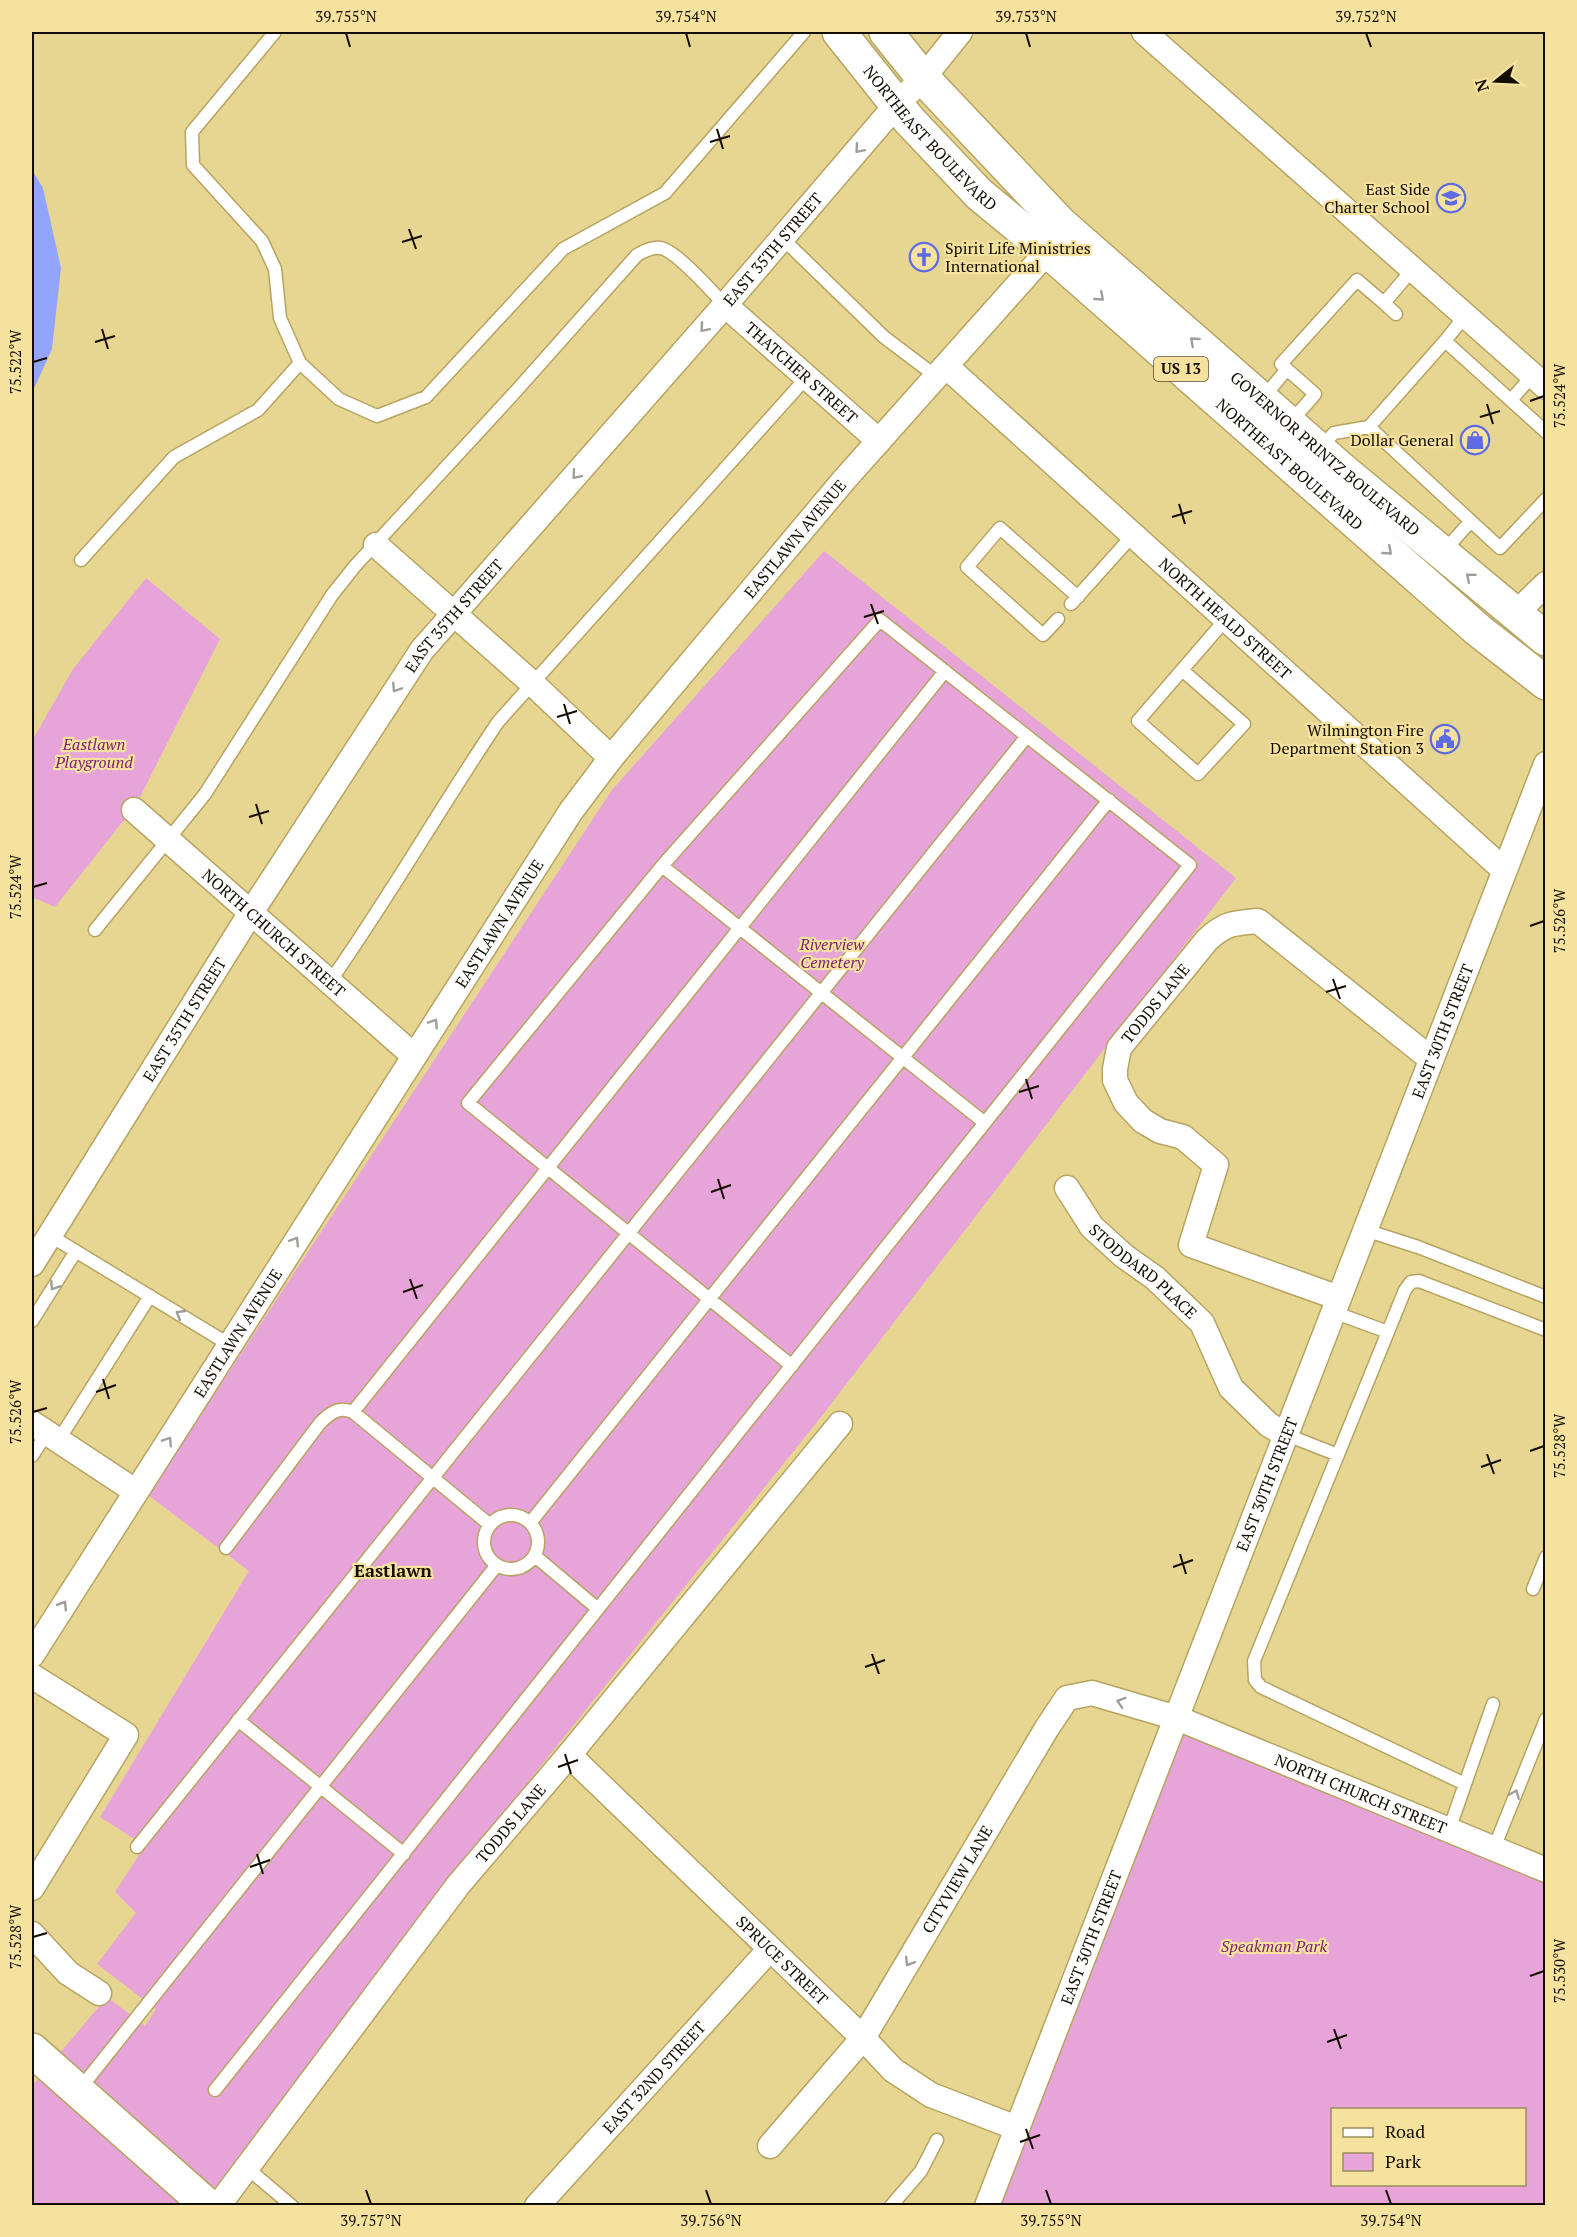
<svg xmlns="http://www.w3.org/2000/svg" width="1577" height="2237" font-family="'PT Serif',serif">
<rect width="100%" height="100%" fill="#e7d592"/>
<path fill="#e7a4d8" fill-rule="evenodd" d="M824 551 1236 878 821 1417 483 1838 205 2205H32V2085H33L107 1997 145 2026 156 2009 97 1964 136 1913 115 1892 145 1846 100 1817 249 1571 148 1495 612 790Z
M146 578 220 639 136 805 55 907 32 897V741L73 669Z
M1177 1718 1545 1870V2205L987 2206ZM1332 2110H1524V2184H1332Z"/>
<path fill="#93a4fc" d="M32 170 43 188 61 268 52 349 32 393Z"/>
<g fill="none" stroke-linecap="round" stroke-linejoin="round">
<g stroke="#b6a462" stroke-width="15">
<path id="lane" d="M275 32 192 132 193 165 262 241 275 269 280 318 300 363 339 399 377 416 426 397 563 249 665 193 804 32
M782 238 884 337 937 377
M1396 314 1384 303 1412 270
M1445 341 1465 316
M1263 398 1287 369
M1511 400 1532 376
M1289 424 1315 394 1281 364 1357 280 1384 303
M1546 432 1445 341 1369 427 1500 548 1546 499
M1320 448 1334 433 1369 427
M1443 552 1471 521
M81 560 174 457 258 410 300 363
M1071 604 1133 535
M1058 619 1043 635 967 567 1000 528 1078 597
M1182 670 1244 724 1198 774 1138 721 1226 619
M662 866 985 1123
M95 930 205 794 332 595 355 566 517 390 637 255C644 251 652 247 660 248 675 249 713 293 725 305
M329 983C389 898 440 808 498 722L807 377
M1365 1230 1418 1247 1546 1297
M49 1235 230 1345
M1333 1312 1388 1332
M32 1321 76 1251
M353 1412 945 671
M1287 1435 1338 1455
M58 1441 150 1296
M32 1456 47 1433
M484 1542a27 27 0 1 1 54 0a27 27 0 1 1-54 0Z
M530 1523 1109 800
M226 1548 320 1423C330 1413 339 1406 353 1412L490 1525
M535 1556 598 1609
M1533 1589 1546 1557
M238 1720 404 1854
M1465 1784 1261 1687 1255 1680 1254 1661 1405 1290 1411 1282 1419 1281 1546 1330
M1449 1830 1493 1704
M137 1847 1027 736
M1494 1848 1546 1719
M79 2090 497 1565
M215 2090C541 1682 865 1273 1190 865L880 620 662 866 468 1103 792 1366
M247 2168 292 2206
M891 2206 921 2171 937 2140"/>
</g>
<g stroke="#b6a462" stroke-width="27">
<g id="street">
<path d="M1144 32 1546 387"/>
<path id="s1" d="M725 305 879 441"/>
<path id="s2" d="M947 367 1504 870"/>
<path d="M376 545 532 683 611 758"/>
<path d="M1515 614 1546 584"/>
<path id="s3" d="M134 810 413 1055"/>
<path id="s4" d="M1067 1188 1092 1227 1124 1256 1155 1278 1202 1323 1231 1388 1269 1425 1287 1435"/>
<path id="s5" d="M32 1264 250 914 422 650 725 305 897 104 923 78 960 32"/>
<path id="s6" d="M1339 1298 1191 1245 1216 1165 1183 1137 1160 1131 1143 1121 1126 1103 1115 1080V1069L1119 1048 1207 940C1225 923 1234 923 1258 921L1431 1059"/>
<path d="M32 1423 135 1491"/>
<path id="s7" d="M32 1655 571 811 611 758 844 480 1048 251"/>
<path d="M32 1676 126 1735 32 1888"/>
<path id="s8" d="M569 1755 863 2038 893 2070 931 2095 1017 2128"/>
<path d="M32 1934 68 1973 99 1993"/>
<path id="s9" d="M770 2146 863 2038 1047 1728 1067 1698 1092 1693 1177 1718 1546 1870"/>
<path id="s10" d="M218 2206 459 1884 569 1755 840 1424"/>
<path id="s11" d="M537 2206 770 1949"/>
<path id="s12" d="M987 2206 1546 764"/>
</g>
</g>
<g stroke="#b6a462" stroke-width="36">
<g id="primary">
<path id="s13" d="M839 32 909 120 979 194 1048 251 1478 630 1546 683"/>
<path id="s14" d="M886 32 923 78 1061 224 1340 468 1546 639"/>
<path d="M32 2050 208 2206"/>
</g>
</g>
<use href="#lane" stroke="#fff" stroke-width="12"/>
<use href="#street" stroke="#fff" stroke-width="24"/>
<use href="#primary" stroke="#fff" stroke-width="33"/>
</g>
<defs><path id="oneway-chevron" d="M-2-3.5L2.5 0L-2 3.5" fill="none" stroke-width="1.6" stroke-linecap="round" stroke-linejoin="round" transform="scale(1.5)"/></defs>
<g stroke="#a19e99">
<use href="#oneway-chevron" transform="translate(859 149) rotate(131)"/>
<use href="#oneway-chevron" transform="translate(1100 297) rotate(41)"/>
<use href="#oneway-chevron" transform="translate(704 328) rotate(131)"/>
<use href="#oneway-chevron" transform="translate(1194 341) rotate(-139)"/>
<use href="#oneway-chevron" transform="translate(576 475) rotate(131)"/>
<use href="#oneway-chevron" transform="translate(1388 551) rotate(41)"/>
<use href="#oneway-chevron" transform="translate(1470 577) rotate(-140)"/>
<use href="#oneway-chevron" transform="translate(396 688) rotate(123)"/>
<use href="#oneway-chevron" transform="translate(434 1023) rotate(-57)"/>
<use href="#oneway-chevron" transform="translate(295 1241) rotate(-58)"/>
<use href="#oneway-chevron" transform="translate(54 1286) rotate(123)"/>
<use href="#oneway-chevron" transform="translate(180 1314) rotate(-149)"/>
<use href="#oneway-chevron" transform="translate(168 1441) rotate(-57)"/>
<use href="#oneway-chevron" transform="translate(63 1605) rotate(-58)"/>
<use href="#oneway-chevron" transform="translate(1121 1702) rotate(-162)"/>
<use href="#oneway-chevron" transform="translate(1515 1794) rotate(-68)"/>
<use href="#oneway-chevron" transform="translate(909 1962) rotate(121)"/>
</g>
<path fill="none" stroke="#130c00" stroke-width="2" d="M346 33 350 47M686 33 690 47M1026 33 1030 47M1366 33 1371 47M717 129 723 149M710 142 730 136M409 229 416 249M402 242 422 236M102 329 108 349M95 342 115 336M33 362 47 358M1530 401 1544 396M1487 404 1493 424M1480 417 1500 411M1179 504 1185 524M1172 517 1192 511M871 604 878 624M864 617 884 611M564 704 570 724M557 717 577 711M256 804 262 824M249 817 269 811M33 887 47 883M1530 926 1544 921M1333 979 1340 999M1326 992 1346 986M1026 1079 1032 1099M1019 1092 1039 1086M718 1179 724 1199M711 1192 731 1185M410 1279 417 1299M403 1292 423 1285M103 1379 109 1399M96 1392 116 1385M33 1412 47 1408M1530 1451 1544 1446M1487 1454 1494 1474M1481 1467 1501 1460M1180 1554 1186 1574M1173 1567 1193 1560M872 1654 879 1674M865 1667 885 1660M565 1754 571 1774M558 1767 578 1760M257 1854 263 1874M250 1867 270 1860M33 1937 47 1933M1530 1976 1544 1971M1334 2029 1341 2049M1327 2042 1347 2035M1026 2129 1033 2149M1020 2142 1040 2135M366 2190 371 2204M706 2190 711 2204M1046 2190 1051 2204M1386 2190 1391 2204"/>
<defs>
<g id="school-ring" transform="scale(1.5)"><circle r="9.5" fill="#f5e29f" stroke="#5e6be2" stroke-width="1.5"/><path d="M0-5L7-2L0 1L-7-2ZM-4 1L0 2.5L4 1V4Q0 6-4 4Z" fill="#5e6be2"/></g>
<g id="church-ring" transform="scale(1.5)"><circle r="9.5" fill="#f5e29f" stroke="#5e6be2" stroke-width="1.5"/><path d="M-1.2-6h2.4v3.5h3.3v2.4h-3.3V6h-2.4V-.1h-3.3v-2.4h3.3Z" fill="#5e6be2"/></g>
<g id="shop-ring" transform="scale(1.5)"><circle r="9.5" fill="#f5e29f" stroke="#5e6be2" stroke-width="1.5"/><path d="M-5-2.5h2.3a2.7 3.5 0 0 1 5.4 0H5L5.5 6h-11ZM-1.5-2.5h3a1.5 2.3 0 0 0-3 0Z" fill="#5e6be2"/></g>
<g id="civic-ring" transform="scale(1.5)"><circle r="9.5" fill="#f5e29f" stroke="#5e6be2" stroke-width="1.5"/><path d="M-.6-6.5H3V-4.5H.6V-3L4-1V1h2V6H-6V1h2V-1L-.6-3ZM-1.2 2.5V6h2.4V2.5Z" fill="#5e6be2"/></g>
</defs>
<g fill-rule="evenodd">
<use href="#school-ring" x="1451" y="198"/>
<use href="#church-ring" x="924" y="257"/>
<use href="#shop-ring" x="1475" y="440"/>
<use href="#civic-ring" x="1445" y="739"/>
</g>
<g text-anchor="middle" stroke-width="4.5" stroke-linejoin="round" paint-order="stroke">
<rect fill="#f5e29f" stroke="#574c30" stroke-width="1.5" x="1154" y="357" width="54" height="24" rx="4.5"/>
<g font-size="15" font-weight="bold" fill="#130c00">
<text x="1181" y="374">US 13</text>
</g>
<g font-size="16" fill="#130c00" stroke="#f5e29f">
<text dy="6" stroke="none"><textPath href="#s13" startOffset="140">NORTHEAST BOULEVARD</textPath></text>
<text dy="6" stroke="none"><textPath href="#s5" startOffset="1260">EAST 35TH STREET</textPath></text>
<text dy="6" stroke="none"><textPath href="#s1" startOffset="102">THATCHER STREET</textPath></text>
<text dy="6" stroke="none"><textPath href="#s14" startOffset="610">GOVERNOR PRINTZ BOULEVARD</textPath></text>
<text dy="6" stroke="none"><textPath href="#s13" startOffset="626">NORTHEAST BOULEVARD</textPath></text>
<text dy="6" stroke="none"><textPath href="#s7" startOffset="1354">EASTLAWN AVENUE</textPath></text>
<text dy="6" stroke="none"><textPath href="#s5" startOffset="774">EAST 35TH STREET</textPath></text>
<text dy="6" stroke="none"><textPath href="#s2" startOffset="375">NORTH HEALD STREET</textPath></text>
<text dy="6" stroke="none"><textPath href="#s7" startOffset="868">EASTLAWN AVENUE</textPath></text>
<text dy="6" stroke="none"><textPath href="#s3" startOffset="186">NORTH CHURCH STREET</textPath></text>
<text dy="6" stroke="none"><textPath href="#s6" startOffset="468">TODDS LANE</textPath></text>
<text dy="6" stroke="none"><textPath href="#s5" startOffset="288">EAST 35TH STREET</textPath></text>
<text dy="6" stroke="none"><textPath href="#s12" startOffset="1260">EAST 30TH STREET</textPath></text>
<text dy="6" stroke="none"><textPath href="#s4" startOffset="114">STODDARD PLACE</textPath></text>
<text dy="6" stroke="none"><textPath href="#s7" startOffset="382">EASTLAWN AVENUE</textPath></text>
<text dy="6" stroke="none"><textPath href="#s12" startOffset="774">EAST 30TH STREET</textPath></text>
<text dy="6" stroke="none"><textPath href="#s9" startOffset="852">NORTH CHURCH STREET</textPath></text>
<text dy="6" stroke="none"><textPath href="#s10" startOffset="482">TODDS LANE</textPath></text>
<text dy="6" stroke="none"><textPath href="#s9" startOffset="327">CITYVIEW LANE</textPath></text>
<text dy="6" stroke="none"><textPath href="#s12" startOffset="288">EAST 30TH STREET</textPath></text>
<text dy="6" stroke="none"><textPath href="#s8" startOffset="296">SPRUCE STREET</textPath></text>
<text dy="6" stroke="none"><textPath href="#s11" startOffset="174">EAST 32ND STREET</textPath></text>
</g>
<g font-size="16" fill="#130c00" stroke="#f5e29f" text-anchor="end">
<text x="1430" y="195">East Side<tspan x="1430" dy="18">Charter School</tspan></text>
<text x="945" y="254" text-anchor="start">Spirit Life Ministries<tspan x="945" dy="18">International</tspan></text>
<text x="1454" y="446">Dollar General</text>
<text x="1424" y="736">Wilmington Fire<tspan x="1424" dy="18">Department Station 3</tspan></text>
</g>
<g font-size="16" font-style="italic" fill="#822273" stroke="#f5e29f">
<text x="94" y="750">Eastlawn<tspan x="94" dy="18">Playground</tspan></text>
<text x="832" y="950">Riverview<tspan x="832" dy="18">Cemetery</tspan></text>
<text x="1274" y="1952">Speakman Park</text>
</g>
<g font-size="18" font-weight="bold" fill="#130c00" stroke="#f5e29f">
<text x="393" y="1577">Eastlawn</text>
</g>
</g>
<rect width="1577" height="2237" fill="none" stroke="#f5e29f" stroke-width="66"/>
<rect x="1331" y="2108" width="195" height="78" fill="#f5e29f" stroke="#9b8c5f" stroke-width="1.5"/>
<rect x="1343" y="2128" width="30" height="9" fill="#ffffff" stroke="#9b8c5f" stroke-width="1.5"/>
<text x="1385" y="2138" font-size="18" fill="#130c00">Road</text>
<rect x="1343" y="2153" width="30" height="18" fill="#e7a4d8" stroke="#9b8c5f" stroke-width="1.5"/>
<text x="1385" y="2168" font-size="18" fill="#130c00">Park</text>
<g transform="translate(1496 81) rotate(252)" stroke="#f5e29f" stroke-width="4.5" paint-order="stroke">
<path d="M0-4.5L10 22L0 15L-10 22Z" fill="#130c00"/>
<text y="-9" font-size="16" font-weight="bold" text-anchor="middle" fill="#130c00">N</text>
</g>
<rect x="33" y="33" width="1511" height="2171" fill="none" stroke="#130c00" stroke-width="2"/>
<g font-size="15" text-anchor="middle" fill="#130c00">
<text x="346" y="22">39.755°N</text>
<text x="686" y="22">39.754°N</text>
<text x="1026" y="22">39.753°N</text>
<text x="1366" y="22">39.752°N</text>
<text transform="translate(16 362) rotate(-90)" y="5">75.522°W</text>
<text transform="translate(1560 396) rotate(-90)" y="5">75.524°W</text>
<text transform="translate(16 887) rotate(-90)" y="5">75.524°W</text>
<text transform="translate(1560 921) rotate(-90)" y="5">75.526°W</text>
<text transform="translate(16 1412) rotate(-90)" y="5">75.526°W</text>
<text transform="translate(1560 1446) rotate(-90)" y="5">75.528°W</text>
<text transform="translate(16 1937) rotate(-90)" y="5">75.528°W</text>
<text transform="translate(1560 1971) rotate(-90)" y="5">75.530°W</text>
<text x="371" y="2226">39.757°N</text>
<text x="711" y="2226">39.756°N</text>
<text x="1051" y="2226">39.755°N</text>
<text x="1391" y="2226">39.754°N</text>
</g>
</svg>
